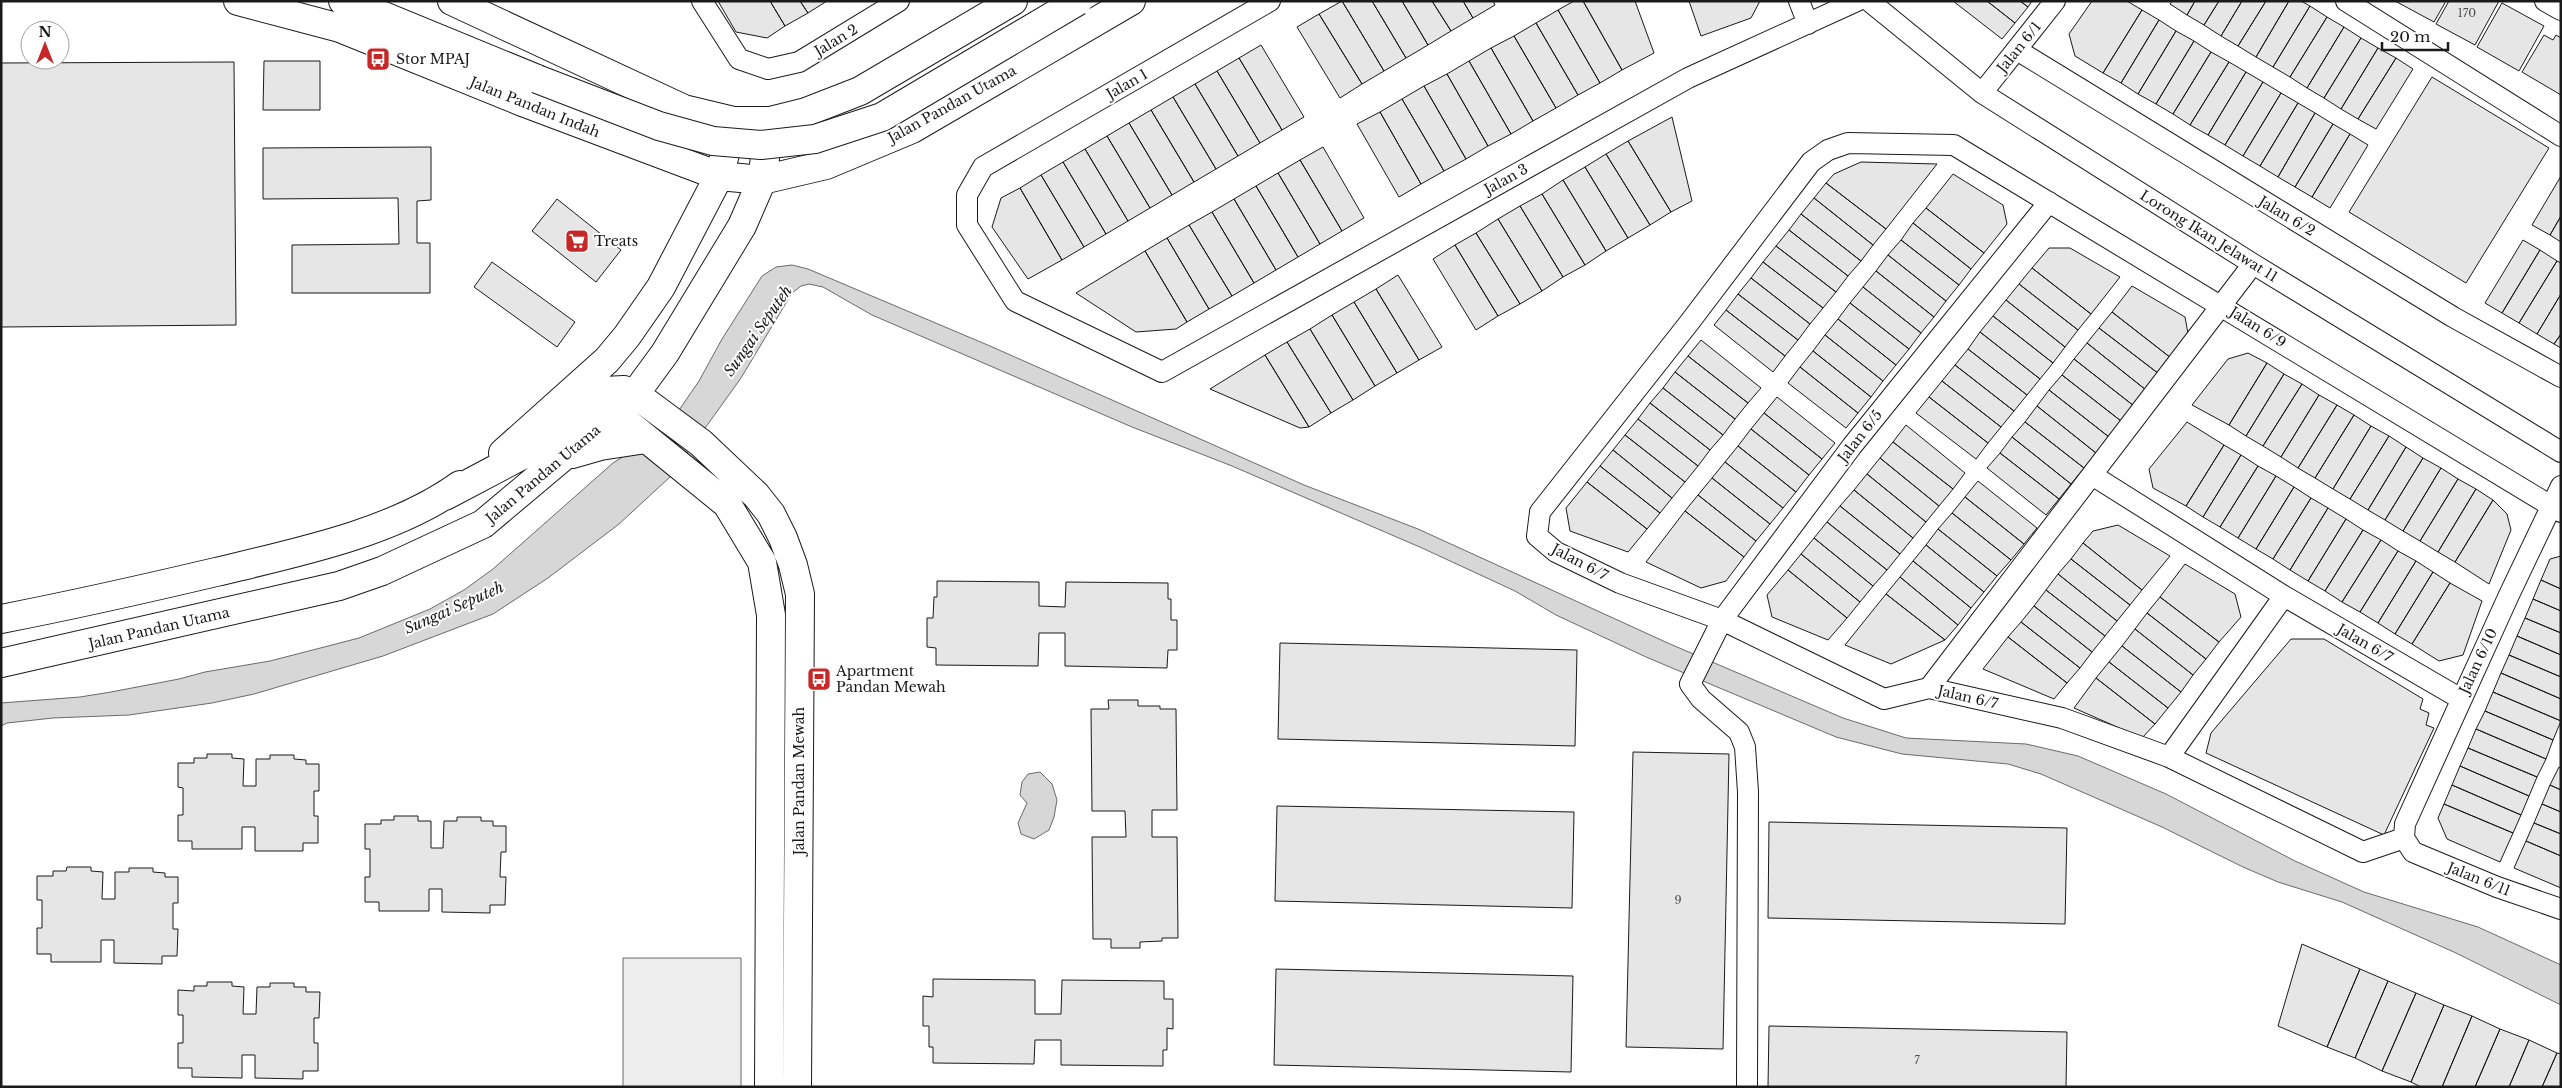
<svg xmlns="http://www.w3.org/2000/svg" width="2562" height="1088" font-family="'Libre Baskerville',serif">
<rect width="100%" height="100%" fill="#fff"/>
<path fill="#ededed" stroke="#6a6a6a" d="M623 958H741V1087H623Z"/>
<path fill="#d7d7d7" stroke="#6a6a6a" d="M792 265 808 269 990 346 1304 485 1418 529 1670 644 1843 718 1906 738 2026 744 2078 756 2166 794 2295 861 2364 892 2478 927 2561 965V1005L2456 953 2342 902 2278 882 2243 867 2162 827 2041 774 2008 764 1902 754 1836 737 1646 657 1556 615 1515 591 1422 548 1232 466 1132 427 872 315 823 287 809 284 801 286 792 293 741 378 670 477 619 524 548 578 493 614 383 656 254 694 212 703 129 715 53 718 7 723 1 726V703L80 697 111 692 179 679 205 672 270 661 359 638 430 609 464 590 493 569 613 463 657 435 675 416 699 381 722 339 762 276 776 267Z
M1040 772 1052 784 1057 800 1054 817 1049 830 1034 839 1021 834 1018 823 1027 803 1020 795 1022 782 1028 774Z"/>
<path fill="#e6e6e6" stroke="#1a1a1a" d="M718 1H770L785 26 767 38 736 32Z
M770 1H800L808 13 785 26Z
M800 1H827L808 13Z
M1342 1H1372L1406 58 1384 71Z
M1342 1 1384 71 1362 84 1319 14Z
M1372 1H1402L1428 45 1406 58Z
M1402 1H1432L1451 31 1428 45Z
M1432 1H1463L1473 18 1451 31Z
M1463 1H1493L1495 5 1473 18Z
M1574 1H1583L1622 70 1600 83 1558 10Z
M1583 1H1635L1654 53 1622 70Z
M1689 1H1760L1751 18 1701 36Z
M1953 1H1987L2015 23 2002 39Z
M1987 1H2020L2028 7 2015 23Z
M2020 1H2032L2028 7Z
M2092 1H2127L2142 10 2103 73 2075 56 2069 34Z
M2172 1H2195L2187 15 2170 4Z
M2195 1H2219L2204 25 2187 15Z
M2219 1H2242L2221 36 2204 25Z
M2242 1H2266L2238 46 2221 36Z
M2266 1H2289L2256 57 2238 46Z
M2289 1H2301L2310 6 2273 67 2256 57Z
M2395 1H2446L2434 22Z
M2449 1H2499L2475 45 2436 24Z
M2502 3 2544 26 2519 71 2477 47Z
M2310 6 2327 17 2290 77 2273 67Z
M1558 10 1600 83 1578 95 1536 23Z
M2142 10 2159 20 2121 83 2103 73Z
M1319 14 1362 84 1340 98 1297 27Z
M2327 17 2344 27 2307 88 2290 77Z
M2159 20 2176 31 2138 94 2121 83Z
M1536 23 1578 95 1556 108 1514 36Z
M2344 27 2361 38 2324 98 2307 88Z
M2176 31 2194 41 2156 104 2138 94Z
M2544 35 2553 40 2556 35 2561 38V95L2522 72Z
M1514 36 1556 108 1533 121 1491 48Z
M2361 38 2378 48 2341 109 2324 98Z
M2194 41 2211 52 2173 114 2156 104Z
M1261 45 1304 117 1282 130 1239 58Z
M1491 48 1533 121 1511 134 1469 61Z
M2378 48 2396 58 2358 119 2341 109Z
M2211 52 2229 62 2190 125 2173 114Z
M1239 58 1282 130 1260 143 1217 71Z
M2396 58 2413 69 2376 129 2358 119Z
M264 61H320V110H263Z
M1469 61 1511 134 1488 146 1447 74Z
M234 62 236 325 1 327V63Z
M2229 62 2246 72 2208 135 2190 125Z
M1217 71 1260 143 1238 156 1195 84Z
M2246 72 2263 82 2225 145 2208 135Z
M1447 74 1488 146 1466 159 1424 86Z
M2432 77 2549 148 2466 283 2349 212Z
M2263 82 2281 93 2243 156 2225 145Z
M1195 84 1238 156 1216 169 1173 97Z
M1424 86 1466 159 1444 171 1402 99Z
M2281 93 2298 103 2260 166 2243 156Z
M1173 97 1216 169 1194 182 1151 110Z
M1402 99 1444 171 1421 184 1380 112Z
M2298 103 2315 113 2278 177 2260 166Z
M1151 110 1194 182 1172 195 1129 123Z
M1380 112 1421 184 1399 197 1357 124Z
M2315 113 2333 124 2295 187 2278 177Z
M1672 117 1692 201 1671 212 1628 141Z
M1129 123 1172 195 1150 208 1107 136Z
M2333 124 2350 134 2312 197 2295 187Z
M2350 134 2368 145 2330 208 2312 197Z
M1107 136 1150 208 1128 221 1085 149Z
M1628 141 1671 212 1650 225 1606 154Z
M431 147V200L417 201V243H430V293H292V245L399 244 398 198 263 199V148Z
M1323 147 1364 218 1342 231 1300 160Z
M1085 149 1128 221 1106 234 1063 162Z
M1606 154 1650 225 1628 238 1585 167Z
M1300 160 1342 231 1320 244 1278 173Z
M1063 162 1106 234 1084 247 1041 175Z
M1861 162 1937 164 1886 229 1826 183 1834 174Z
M1585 167 1628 238 1606 251 1563 180Z
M1278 173 1320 244 1298 257 1256 186Z
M1953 174 2003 205 2007 224 1984 253 1926 208Z
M1041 175 1084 247 1062 260 1020 188Z
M2561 176V216L2550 235 2532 225Z
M1563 180 1606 251 1585 265 1542 194Z
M1826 183 1886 229 1873 245 1814 198Z
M1256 186 1298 257 1276 270 1234 199Z
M1020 188 1062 260 1028 279 992 227 1001 198Z
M1542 194 1585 265 1563 277 1520 206Z
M1814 198 1873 245 1861 261 1801 214Z
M557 199 621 250 596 282 532 231Z
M1234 199 1276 270 1254 283 1212 212Z
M1520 206 1563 277 1542 291 1498 219Z
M1926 208 1984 253 1971 269 1913 223Z
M1212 212 1254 283 1232 296 1189 225Z
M1801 214 1861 261 1848 276 1789 230Z
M2561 216V242L2550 235Z
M1498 219 1542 291 1520 304 1476 233Z
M1913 223 1971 269 1959 285 1901 240Z
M1189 225 1232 296 1209 309 1167 238Z
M1789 230 1848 276 1836 292 1776 246Z
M1476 233 1520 304 1498 316 1455 245Z
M1167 238 1209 309 1187 322 1145 251Z
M1901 240 1959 285 1946 301 1888 255Z
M2523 240 2540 250 2502 313 2485 303Z
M1455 245 1498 316 1476 330 1433 259Z
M1776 246 1836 292 1823 308 1763 262Z
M2049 248H2070L2120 277 2091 314 2032 268Z
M2540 250 2557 261 2519 323 2502 313Z
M1145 251 1187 322 1176 329 1136 332 1076 293Z
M1888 255 1946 301 1934 317 1876 271Z
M2557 261 2561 263V294L2537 334 2519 323Z
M492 262 575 322 557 347 474 287Z
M1763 262 1823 308 1810 324 1751 278Z
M2032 268 2091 314 2078 330 2019 284Z
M1876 271 1934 317 1921 333 1863 287Z
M1398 275 1442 347 1419 360 1376 289Z
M1751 278 1810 324 1798 340 1738 294Z
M2019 284 2078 330 2065 347 2006 300Z
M2132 286 2185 317 2189 339 2171 358 2112 312Z
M1863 287 1921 333 1909 349 1850 303Z
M1376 289 1419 360 1397 373 1354 302Z
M1738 294 1798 340 1785 356 1726 310Z
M2561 294V334L2554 344 2537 334Z
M2006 300 2065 347 2053 363 1993 316Z
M1354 302 1397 373 1375 386 1332 315Z
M1850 303 1909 349 1896 365 1838 319Z
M1726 310 1785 356 1773 372 1714 325Z
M2112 312 2171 358 2159 374 2099 328Z
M1332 315 1375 386 1353 400 1310 329Z
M1993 316 2053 363 2040 379 1980 332Z
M1838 319 1896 365 1883 381 1825 335Z
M2099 328 2159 374 2146 390 2087 343Z
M1310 329 1353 400 1331 413 1287 342Z
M1980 332 2040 379 2027 395 1968 349Z
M2561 334V348L2554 344Z
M1825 335 1883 381 1871 397 1813 351Z
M1701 340 1761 388 1748 403 1688 356Z
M1287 342 1331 413 1309 427 1265 355Z
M2087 343 2146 390 2134 406 2074 359Z
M1968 349 2027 395 2014 411 1955 365Z
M1813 351 1871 397 1858 413 1800 367Z
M2248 353 2267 363 2229 425 2192 405 2228 359Z
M1265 355 1309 427 1300 428 1210 389Z
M1688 356 1748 403 1735 419 1675 372Z
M2074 359 2134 406 2121 421 2062 375Z
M2267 363 2284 374 2246 436 2229 425Z
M1955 365 2014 411 2001 427 1942 381Z
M1800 367 1858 413 1846 428 1788 383Z
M1675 372 1735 419 1723 435 1663 388Z
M2284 374 2302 384 2263 446 2246 436Z
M2062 375 2121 421 2109 437 2049 390Z
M1942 381 2001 427 1988 443 1929 397Z
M2302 384 2319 395 2281 457 2263 446Z
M1663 388 1723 435 1710 450 1650 403Z
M2049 390 2109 437 2096 453 2037 406Z
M2319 395 2337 405 2298 468 2281 457Z
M1777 397 1835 443 1822 459 1764 413Z
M1929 397 1988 443 1976 459 1916 413Z
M1650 403 1710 450 1698 466 1638 419Z
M2337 405 2354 415 2315 478 2298 468Z
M2037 406 2096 453 2084 468 2025 422Z
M1764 413 1822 459 1809 475 1751 429Z
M2354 415 2371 426 2333 489 2315 478Z
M1638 419 1698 466 1685 482 1625 435Z
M2025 422 2084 468 2071 484 2012 437Z
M2187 422 2224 445 2186 506 2153 488 2149 469Z
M1906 425 1965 473 1953 489 1893 442Z
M2371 426 2389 436 2350 499 2333 489Z
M1751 429 1809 475 1796 492 1738 446Z
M1625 435 1685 482 1672 498 1613 450Z
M2389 436 2406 447 2368 510 2350 499Z
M2012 437 2071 484 2059 499 2000 453Z
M1893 442 1953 489 1939 506 1880 458Z
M2224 445 2241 455 2203 517 2186 506Z
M1738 446 1796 492 1783 508 1725 462Z
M2406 447 2423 458 2385 520 2368 510Z
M1613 450 1672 498 1660 513 1600 466Z
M2000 453 2059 499 2046 515 1987 468Z
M2241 455 2258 466 2220 527 2203 517Z
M1880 458 1939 506 1926 522 1867 474Z
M2423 458 2441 468 2403 531 2385 520Z
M1725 462 1783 508 1770 524 1712 478Z
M1600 466 1660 513 1647 529 1587 482Z
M2258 466 2276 476 2238 538 2220 527Z
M2441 468 2458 479 2420 541 2403 531Z
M1867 474 1926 522 1913 538 1854 490Z
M2276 476 2294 487 2256 549 2238 538Z
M1712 478 1770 524 1756 541 1698 495Z
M2458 479 2476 489 2438 552 2420 541Z
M1978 481 2037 528 2024 544 1965 497Z
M1587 482 1647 529 1628 552 1570 531 1566 508Z
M2294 487 2311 498 2273 559 2256 549Z
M2476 489 2493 500 2455 562 2438 552Z
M1854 490 1913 538 1900 554 1840 506Z
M1698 495 1756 541 1744 557 1685 511Z
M1965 497 2024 544 2011 560 1952 513Z
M2311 498 2328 508 2290 570 2273 559Z
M2493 500 2507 514 2511 530 2489 584 2455 562Z
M1840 506 1900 554 1887 570 1827 522Z
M2328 508 2346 519 2308 581 2290 570Z
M1685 511 1744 557 1726 581 1701 588 1646 562Z
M1952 513 2011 560 1997 576 1938 529Z
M2346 519 2363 530 2325 591 2308 581Z
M1827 522 1887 570 1873 586 1814 538Z
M2118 525 2170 556 2142 590 2083 543 2093 531Z
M1938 529 1997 576 1984 592 1926 545Z
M2363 530 2381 540 2342 602 2325 591Z
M1814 538 1873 586 1860 602 1801 554Z
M2381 540 2398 551 2360 612 2342 602Z
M2083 543 2142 590 2130 605 2071 559Z
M1926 545 1984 592 1971 608 1913 561Z
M2398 551 2416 561 2378 623 2360 612Z
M1801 554 1860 602 1847 618 1788 570Z
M2561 556V589L2541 580 2550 559Z
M2071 559 2130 605 2117 621 2058 574Z
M1913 561 1971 608 1958 625 1900 577Z
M2416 561 2433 572 2395 634 2378 623Z
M2185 564 2235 594 2241 617 2219 642 2160 597Z
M1788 570 1847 618 1828 640 1772 617 1767 595Z
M2433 572 2450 583 2412 644 2395 634Z
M2058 574 2117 621 2105 636 2046 590Z
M1900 577 1958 625 1945 640 1886 594Z
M2541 580 2561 589V611L2533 599Z
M937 581 1039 582V606L1065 607 1066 582 1168 583V599H1171V620H1177V650H1168L1167 668 1065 666V633H1039L1038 666 936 665V648L927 647V618H933L934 597H937Z
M2450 583 2482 601 2463 655 2439 661 2412 644Z
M2046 590 2105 636 2092 652 2034 606Z
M1886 594 1945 640 1891 664 1845 645Z
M2160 597 2219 642 2206 659 2147 613Z
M2533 599 2561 611V633L2525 618Z
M2034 606 2092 652 2080 668 2021 622Z
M2147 613 2206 659 2193 675 2135 629Z
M2525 618 2561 633V655L2517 636Z
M2021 622 2080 668 2067 683 2008 637Z
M2135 629 2193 675 2181 692 2122 646Z
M2517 636 2561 655V677L2509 655Z
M2008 637 2067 683 2054 699 1983 669Z
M2291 639H2324L2423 699 2420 709 2429 713 2426 725 2434 728 2384 835 2206 753 2211 733Z
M1280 643 1577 650 1575 746 1278 739Z
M2122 646 2181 692 2168 708 2109 662Z
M2509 655 2561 677V699L2501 673Z
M2109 662 2168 708 2155 724 2096 678Z
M2501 673 2561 699V721L2493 692Z
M2096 678 2155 724 2142 738 2074 708Z
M2493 692 2561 721 2553 740 2485 711Z
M1108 700H1138V706H1160V709H1176L1177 810H1152V837H1177L1178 938H1162V941L1140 942V948H1111V939H1093L1092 837H1126L1125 811H1092L1091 709H1109Z
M2485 711 2553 740 2546 759 2476 729Z
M2476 729 2546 759 2537 777 2468 748Z
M2468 748 2537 777 2529 796 2460 766Z
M1633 752 1729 754 1723 1049 1626 1047Z
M207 754H232V758L244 759 243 786H256V759H270V755H294V759L306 760V764H319V791H314V816H318V843H303V851H255V827H242V849H192V841H178V815H183V788L178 787V763H194V758H207Z
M2460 766 2529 796 2521 815 2452 785Z
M2559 767 2561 768V790L2550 785Z
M2452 785 2521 815 2513 833 2444 804Z
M2550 785 2561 790V812L2542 804Z
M2444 804 2513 833 2500 862 2447 839 2438 818Z
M2542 804 2561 812V834L2534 823Z
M1277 806 1574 812 1572 908 1275 901Z
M394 816H418V821H431V848H443L444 821H457V817H481V821H493V826H506V852H501L500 877H506L505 905H490V913L442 912V889H429V911H379V902H365V877H370V849H365V824H381V820H394Z
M1769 822 2067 828 2065 924 1768 918Z
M2534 823 2561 834V856L2526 841Z
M2526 841 2561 856V888L2514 868Z
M67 867H91V871L103 872 102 899H115V872H129V868H153V872L165 873V877H178V903H173V929H178L177 956H162V964L114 963V940H101V962H51V954H37V928H42V900H37V876H53V871H66Z
M2302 944 2360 969 2327 1047 2278 1026Z
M1276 969 1573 976 1571 1072 1274 1065Z
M2360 969 2388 981 2355 1058 2327 1047Z
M933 979 1035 980V1014H1061L1062 980 1164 981V999H1173V1029L1167 1028V1050H1163V1066L1061 1065V1040H1035L1034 1064 933 1063V1047H929V1026H923V996L933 997Z
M2388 981 2416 993 2382 1071 2355 1058Z
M207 982H232V986L244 987 243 1014H256L257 987H270V983H294V987H306V992H320L319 1018H314V1043H318V1071H303V1079L255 1078V1055H242V1078L192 1077V1068H178V1043H183V1015H178V990L194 991V986H207Z
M2416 993 2444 1005 2411 1082 2382 1071Z
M2444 1005 2472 1016 2442 1087H2421L2411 1082Z
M2472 1016 2500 1029 2475 1087H2442Z
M1769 1026 2067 1032 2066 1087H1768Z
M2500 1029 2529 1040 2509 1087H2475Z
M2529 1040 2557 1053 2542 1087H2509Z
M2557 1053 2561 1054V1087H2542Z"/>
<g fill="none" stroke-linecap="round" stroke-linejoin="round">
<g stroke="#1a1a1a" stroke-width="22">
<path id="minor" d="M702 1 739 59 768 69 799 62 899 1
M1270 1 983 167 967 195V225L1015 301 1162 372 1688 78 1857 1
M1799 1 1808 24
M1869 1 1982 93 2253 264 2561 452
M2346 1 2561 136
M2545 1 2561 10
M2017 50 2453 317 2561 377
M1982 93 2055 1
M2092 475 2284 596 2461 699
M1929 688 2253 264
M2169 757 2284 596
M2404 838 2363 852 2169 757 2062 718 1929 688 1884 699 1722 620 1620 583 1556 552 1537 536 1540 512 1689 323 1811 162 1828 150 1848 143 1954 145 2561 512
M2404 838 2405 824 2509 595 2561 486
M2404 838 2413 852 2497 887 2561 909
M1747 1087 1748 792 1745 747 1739 732 1701 699 1690 684 1722 620 1852 446 2049 202"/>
</g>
<g stroke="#1a1a1a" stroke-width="30">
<path id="secondary" d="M238 1 340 28 525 103 719 176 762 180 826 165 912 129 1131 1
M343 1 369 10 537 79
M452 1 684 109 734 121H770L806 112 860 91 1013 1
M605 398 608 407 615 413 727 504 762 562 771 615 769 1087
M503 453 607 360 627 336 661 287 719 176 734 121
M572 454 600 446 646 439
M445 496 545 443 604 391 624 390 635 394 701 443 756 495 771 514 783 538 793 565 800 594 797 1087
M1 619C73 605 144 589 216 572 295 553 394 533 460 485
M1 663 339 586 382 571 483 524 615 413 635 394 665 353 742 226 762 180 770 121"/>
</g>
<use href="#minor" stroke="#fff" stroke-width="20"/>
<use href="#secondary" stroke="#fff" stroke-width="28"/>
<g stroke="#1a1a1a" stroke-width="30" stroke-linecap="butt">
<path id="secondary-bridge" d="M537 79 659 126 713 141 761 145 815 139 882 117 1078 1"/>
</g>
<use href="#secondary-bridge" stroke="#fff" stroke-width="28"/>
</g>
<defs>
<g id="bus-square" transform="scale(1.25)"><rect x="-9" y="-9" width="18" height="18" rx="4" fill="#c62828" stroke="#fff"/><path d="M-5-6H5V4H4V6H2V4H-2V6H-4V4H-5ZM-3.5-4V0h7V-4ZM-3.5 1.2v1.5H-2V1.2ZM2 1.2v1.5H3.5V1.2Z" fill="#fff"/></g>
<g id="supermarket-square" transform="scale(1.25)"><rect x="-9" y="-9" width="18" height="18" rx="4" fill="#c62828" stroke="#fff"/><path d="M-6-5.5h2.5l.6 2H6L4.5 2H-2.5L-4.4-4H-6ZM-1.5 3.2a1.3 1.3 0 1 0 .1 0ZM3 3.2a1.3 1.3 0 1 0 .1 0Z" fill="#fff"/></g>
</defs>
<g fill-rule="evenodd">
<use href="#bus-square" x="378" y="59"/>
<use href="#supermarket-square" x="577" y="241"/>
<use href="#bus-square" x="819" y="679"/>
</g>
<g text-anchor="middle" stroke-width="4" stroke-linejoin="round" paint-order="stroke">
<g font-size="11" fill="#4d4d4d">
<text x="2467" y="17">170</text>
<text x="1678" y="904">9</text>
<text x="1917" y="1064">7</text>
</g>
<g font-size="14" fill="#1a1a1a" stroke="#fff">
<text transform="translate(836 40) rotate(-31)" y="5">Jalan 2</text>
<text transform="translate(2019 47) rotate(-51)" y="5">Jalan 6/1</text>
<text transform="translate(1127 84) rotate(-30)" y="5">Jalan 1</text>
<text transform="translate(952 104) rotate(-29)" y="5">Jalan Pandan Utama</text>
<text transform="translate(535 107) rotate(22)" y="5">Jalan Pandan Indah</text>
<text transform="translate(1506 179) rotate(-29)" y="5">Jalan 3</text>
<text transform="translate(2287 216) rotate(31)" y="5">Jalan 6/2</text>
<text transform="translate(2209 236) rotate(32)" y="5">Lorong Ikan Jelawat 11</text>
<text transform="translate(2258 327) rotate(32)" y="5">Jalan 6/9</text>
<text transform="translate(1860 436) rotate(-52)" y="5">Jalan 6/5</text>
<text transform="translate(543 474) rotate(-40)" y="5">Jalan Pandan Utama</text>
<text transform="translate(1580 562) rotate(28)" y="5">Jalan 6/7</text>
<text transform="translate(159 628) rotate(-13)" y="5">Jalan Pandan Utama</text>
<text transform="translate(2365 643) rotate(30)" y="5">Jalan 6/7</text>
<text transform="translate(2478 661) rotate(-65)" y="5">Jalan 6/10</text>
<text transform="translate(1968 697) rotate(13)" y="5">Jalan 6/7</text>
<text transform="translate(799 781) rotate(-90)" y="5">Jalan Pandan Mewah</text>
<text transform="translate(2479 879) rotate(22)" y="5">Jalan 6/11</text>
</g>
<g font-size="14" fill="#1a1a1a" stroke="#fff" text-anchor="start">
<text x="396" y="64">Stor MPAJ</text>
<text x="594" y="246">Treats</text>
<text x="836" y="676">Apartment<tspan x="836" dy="16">Pandan Mewah</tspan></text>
</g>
<g font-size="15" font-style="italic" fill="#1a1a1a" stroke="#fff">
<text transform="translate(758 331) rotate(-55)" y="5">Sungai Seputeh</text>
<text transform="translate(454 608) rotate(-24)" y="5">Sungai Seputeh</text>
</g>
</g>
<rect width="2562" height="1088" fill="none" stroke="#1a1a1a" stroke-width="5"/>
<g transform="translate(45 45)"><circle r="24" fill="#ffffff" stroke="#a3a3a3"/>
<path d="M0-4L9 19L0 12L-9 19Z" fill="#c62828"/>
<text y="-8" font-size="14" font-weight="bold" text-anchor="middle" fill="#1a1a1a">N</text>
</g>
<path d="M2382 42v8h66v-8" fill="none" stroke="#1a1a1a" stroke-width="2.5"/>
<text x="2390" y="42" font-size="15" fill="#1a1a1a" stroke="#ffffff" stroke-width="4" paint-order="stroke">20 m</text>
</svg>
